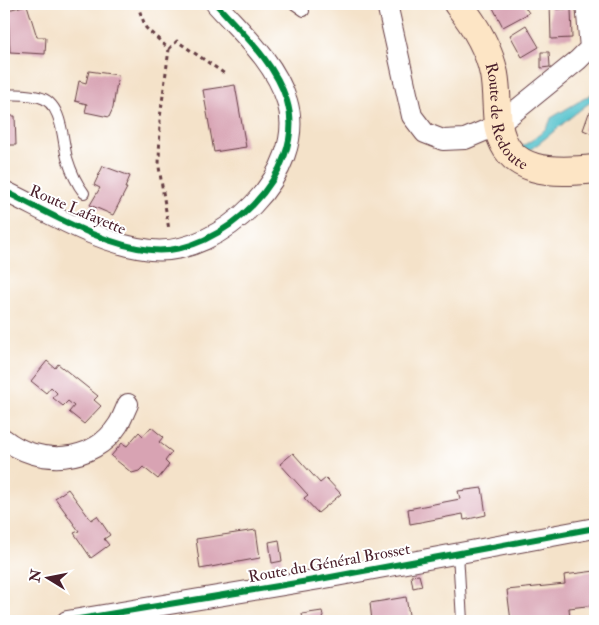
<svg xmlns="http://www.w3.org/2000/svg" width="599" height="625" font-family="'IM FELL Double Pica',serif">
<rect width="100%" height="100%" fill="#fff"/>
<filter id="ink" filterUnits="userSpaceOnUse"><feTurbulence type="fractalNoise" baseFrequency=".02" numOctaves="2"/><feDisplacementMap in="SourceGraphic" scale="10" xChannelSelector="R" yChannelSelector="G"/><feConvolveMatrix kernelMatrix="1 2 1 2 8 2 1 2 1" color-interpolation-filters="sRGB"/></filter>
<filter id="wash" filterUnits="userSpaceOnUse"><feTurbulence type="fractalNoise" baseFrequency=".0096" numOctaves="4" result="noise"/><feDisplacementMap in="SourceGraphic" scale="20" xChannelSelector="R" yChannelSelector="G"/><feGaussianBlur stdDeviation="1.12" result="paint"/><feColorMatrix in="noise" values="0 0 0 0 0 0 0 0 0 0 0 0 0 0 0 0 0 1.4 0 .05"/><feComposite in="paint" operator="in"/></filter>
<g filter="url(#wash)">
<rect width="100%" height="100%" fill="#f4e2c9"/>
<path fill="#56c3cd" stroke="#50717c" d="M595 92V99C568 117 547 140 519 157L513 152C525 144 548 133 551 118Z"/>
<g id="blocks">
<path fill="#d8a3b3" d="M491 4H523L529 13 503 27Z
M550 4H555L556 9H571L572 38 551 39Z
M27 5 37 37H46L45 54 10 52 8 10Z
M526 25 539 47 522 57 510 35Z
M541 52H549L550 67 541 68Z
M89 71 118 75 113 108 109 117 85 112 87 104 75 101 79 81 86 83Z
M235 85 246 147 214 152 203 90Z
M595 106V135L583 130 589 113H592Z
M4 116H15L16 145H4Z
M103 166 130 176 125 188H127L113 215 90 205 100 188 94 185Z
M47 361 55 368 58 364 98 396 94 400 101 406 84 424 69 412 74 406 68 401 63 406 53 398 57 393 51 387 46 393 31 381Z
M151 427 163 437 159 442 172 452 165 461 169 465 158 479 143 467 139 471 132 473 111 456 122 443 127 446 139 432 143 436Z
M293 453 320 483 326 478 341 494 318 513 304 498 308 495 280 464Z
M482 488 486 515 464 520 463 514 410 524 408 509 460 499 458 491Z
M68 489 91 520 97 516 110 535 104 539 109 545 91 558 74 533 79 531 55 498Z
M256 530 260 558 200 569 196 539Z
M279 540 282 561 272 563 269 542Z
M595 571V605L569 608 570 618 511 621 507 590 565 584 564 575Z
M419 575 422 586 413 588 411 576Z
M406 597 410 621H372L370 603Z
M322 611 324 621H295L303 619 302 614Z"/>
</g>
</g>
<g filter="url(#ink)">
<use href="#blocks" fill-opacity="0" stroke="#643c43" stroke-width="1"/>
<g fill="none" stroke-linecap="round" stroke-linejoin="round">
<g stroke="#643c43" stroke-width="12">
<path id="service" d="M294 4 304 11
M4 94C15 95 28 94 39 97 63 103 62 139 67 158 71 171 76 183 84 193
M458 553 462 621
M151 621 155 605"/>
</g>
<g stroke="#643c43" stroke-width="22">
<path id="minor" d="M387 4 412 116 425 133 443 140 465 139 498 125 578 60 595 43
M586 4 590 48
M4 191C48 212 101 245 151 250 220 257 309 172 287 101 275 62 242 33 216 4
M4 439C38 466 93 464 118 425 122 419 125 410 128 404
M67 621 320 579 595 528"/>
</g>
<g stroke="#643c43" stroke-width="30">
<g id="secondary">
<path id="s1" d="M458 4C474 24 489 49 494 74 497 90 496 107 498 124 506 176 555 173 595 169"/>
</g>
</g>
<path stroke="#643c43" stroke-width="3" stroke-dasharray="4 4" stroke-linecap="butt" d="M137 4 146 28 169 49 160 118 159 167 169 230
M169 49 177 41 225 74"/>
<use href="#service" stroke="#fff" stroke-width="10"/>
<use href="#minor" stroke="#fff" stroke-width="20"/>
<use href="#secondary" stroke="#fde5c5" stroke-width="28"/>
<g stroke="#fff" stroke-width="9">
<path id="cycleway" d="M4 191C48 212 101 245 151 250 220 257 309 172 287 101 275 62 242 33 216 4
M67 621 320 579 595 528"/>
</g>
<use href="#cycleway" stroke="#00873e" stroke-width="6"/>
</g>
</g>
<g text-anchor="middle" stroke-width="4" stroke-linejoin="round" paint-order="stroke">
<g font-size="16" fill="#4a1f2b" stroke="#fff">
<text dy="6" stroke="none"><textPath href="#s1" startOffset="125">Route de Redoute</textPath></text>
<text transform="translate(78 209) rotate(23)" y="6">Route Lafayette</text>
<text transform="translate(329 562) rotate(-10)" y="6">Route du Général Brosset</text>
</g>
</g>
<rect width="599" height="625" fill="none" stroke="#fff" stroke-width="20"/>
<g transform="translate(48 578) rotate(280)" stroke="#ffffff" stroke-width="4" paint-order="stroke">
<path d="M0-4L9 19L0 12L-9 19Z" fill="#4a1f2b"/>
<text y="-8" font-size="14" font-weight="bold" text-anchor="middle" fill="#4a1f2b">N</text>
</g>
</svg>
